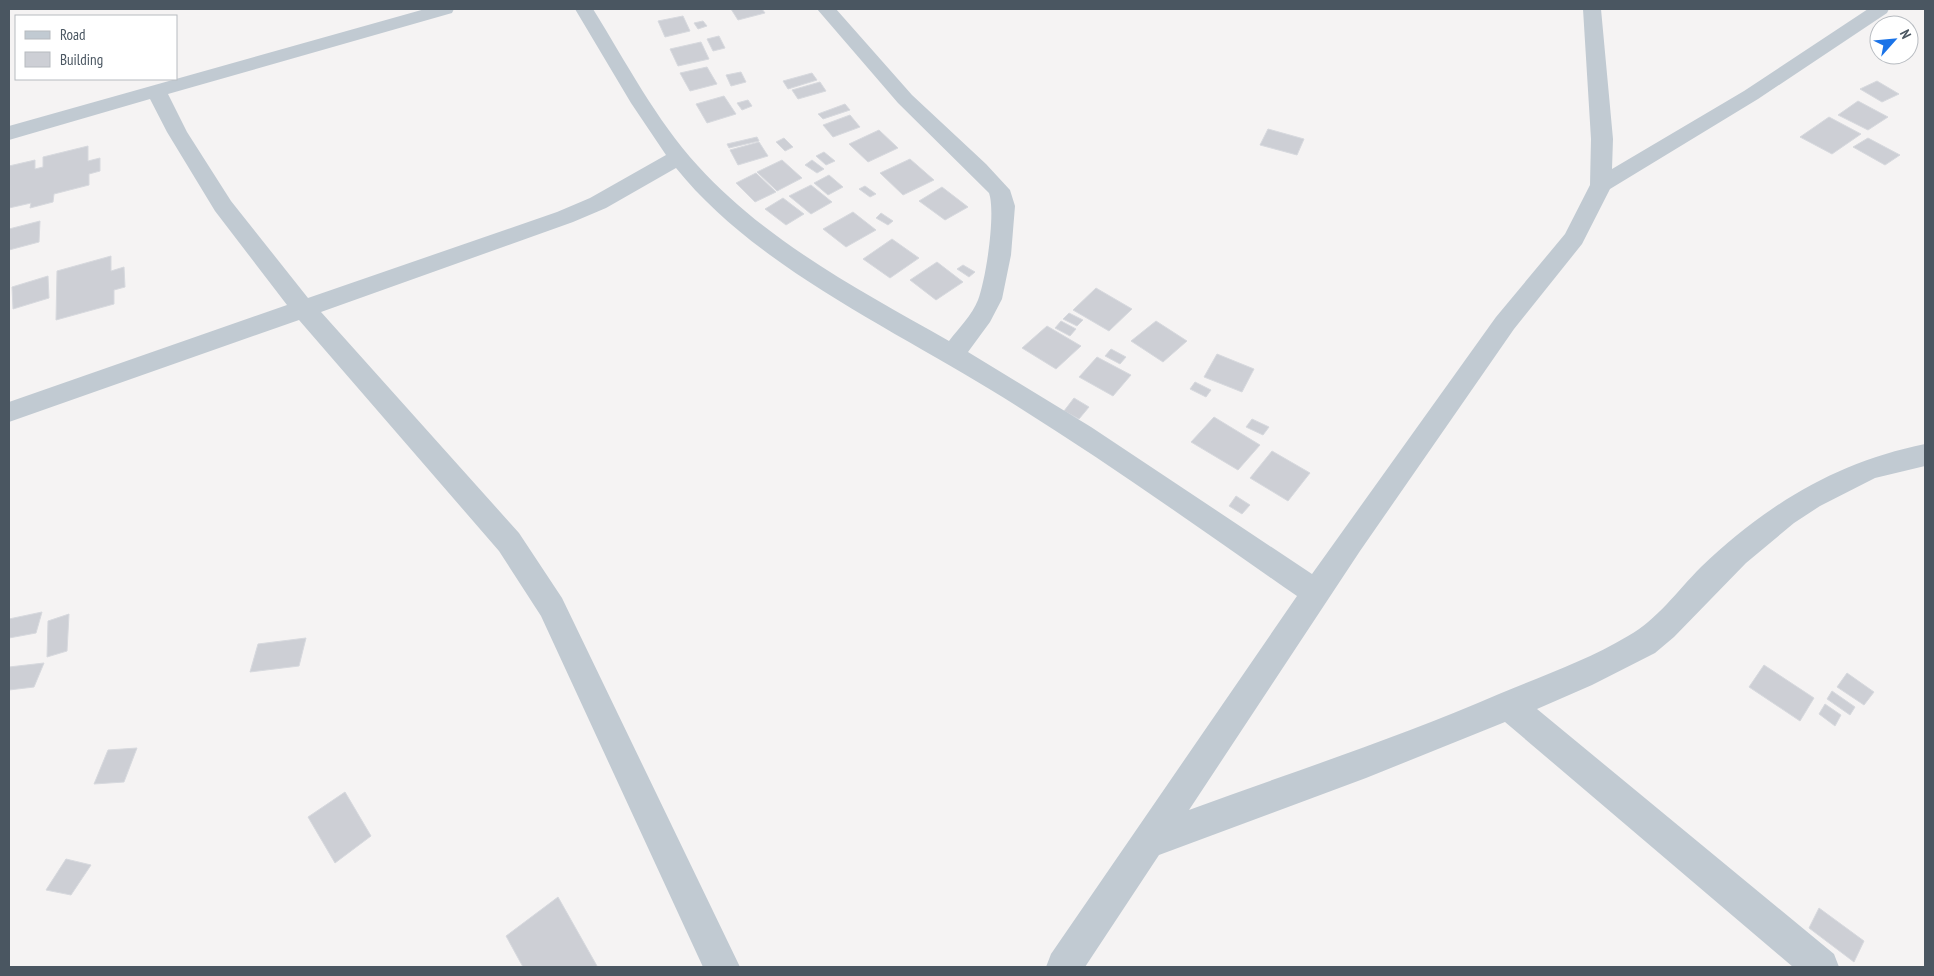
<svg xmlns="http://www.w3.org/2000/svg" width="1934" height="976" font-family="'PT Sans Narrow',sans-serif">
<rect width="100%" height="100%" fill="#f5f3f3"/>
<path fill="#cdcfd5" stroke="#d7d9de" d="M731 9H762L765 13 738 20Z
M683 16 690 31 665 37 658 21Z
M703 21 707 26 698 29 694 23Z
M719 36 725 48 713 51 707 39Z
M701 42 709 59 678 66 670 49Z
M707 67 717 84 690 91 680 73Z
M741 72 746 82 731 86 726 75Z
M812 73 817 80 788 89 783 81Z
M1877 81 1899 94 1882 102 1860 89Z
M820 82 826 91 798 99 792 90Z
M724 96 736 114 707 123 696 104Z
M748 100 752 106 742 110 737 103Z
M1858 101 1888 117 1868 130 1838 115Z
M845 104 850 110 823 119 818 114Z
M850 115 860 127 833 137 823 125Z
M1829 117 1861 134 1832 154 1800 137Z
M1268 129 1304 139 1297 155 1260 145Z
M879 130 898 148 868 162 849 144Z
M757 137 759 141 729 148 727 144Z
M784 138 793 147 785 151 776 142Z
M1868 138 1900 155 1885 165 1853 147Z
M759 142 768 156 738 165 730 150Z
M88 146V161L100 158V171L89 174V185L54 194 53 202 30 208 31 203 9 208V166L35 160V169L43 167V157Z
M824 152 835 161 826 165 816 156Z
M910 159 934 180 903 195 880 173Z
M782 160 802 178 777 191 757 172Z
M812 160 824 169 817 173 805 165Z
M756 173 776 192 755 202 736 183Z
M829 175 843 187 828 195 814 183Z
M811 185 832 202 811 214 789 196Z
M865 186 876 194 870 197 859 189Z
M942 187 968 207 945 220 919 201Z
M783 198 804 214 786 225 765 209Z
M853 212 876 230 846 247 823 229Z
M881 213 893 221 888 225 876 218Z
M40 221 39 242 9 250V229Z
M892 239 919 258 890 278 863 259Z
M111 256V271L124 267 125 287 114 290V304L56 320 57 271Z
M937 262 963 282 936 300 910 280Z
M963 265 975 272 969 277 957 269Z
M48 276 49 298 13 309 12 287Z
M1096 288 1132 309 1109 331 1073 310Z
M1069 313 1083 320 1077 326 1063 319Z
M1061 321 1076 329 1070 336 1055 328Z
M1156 321 1187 341 1163 362 1131 341Z
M1047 326 1081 346 1056 369 1022 348Z
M1111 349 1126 357 1120 364 1105 356Z
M1217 354 1254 369 1242 392 1204 377Z
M1097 357 1131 375 1113 396 1079 377Z
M1195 382 1211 390 1206 397 1190 389Z
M1074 398 1089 407 1079 419 1064 411Z
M1214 417 1260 445 1238 470 1191 442Z
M1252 419 1269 427 1263 435 1246 427Z
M1272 451 1310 473 1288 501 1250 478Z
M1236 496 1250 505 1242 514 1229 506Z
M42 612 36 633 9 638V619Z
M69 614 67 651 47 657 48 621Z
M306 638 299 666 250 672 258 644Z
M44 663 34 687 9 690V667Z
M1764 665 1814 698 1800 721 1749 687Z
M1847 673 1874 692 1864 705 1837 687Z
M1832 691 1855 707 1850 715 1827 699Z
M1825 704 1841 715 1835 726 1819 714Z
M137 748 124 782 94 784 108 750Z
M345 792 371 836 335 863 308 817Z
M66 859 91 865 71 895 46 890Z
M558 897 597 966 595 967H523L506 936Z
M1819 908 1864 941 1854 962 1809 928Z"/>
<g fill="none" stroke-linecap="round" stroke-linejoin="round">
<path fill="#c1cad2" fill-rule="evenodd" d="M425 9H454L452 13 168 94 187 132 231 201 308 298 557 212 590 198 666 155 631 103 575 9H593C626 62 656 120 698 166 767 242 861 291 949 341 959 328 972 315 978 300 986 279 996 213 989 193L898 103 817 9H836L912 95 986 164 1010 190 1015 206 1011 255 1002 299 990 322 968 352 1091 427 1312 574 1496 317 1565 234 1590 185 1591 139 1583 9H1601L1613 139 1612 169 1744 91 1868 9H1889L1887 13 1758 99 1610 189 1582 244 1514 329 1360 551 1189 810C1292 772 1398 738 1499 694 1542 676 1588 660 1628 636 1658 619 1677 591 1701 567 1766 505 1836 462 1925 444V466L1875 478 1820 506 1794 523 1746 563 1674 637 1655 653 1592 685 1537 709 1834 954 1839 967H1793L1505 722 1366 778 1159 855 1085 967H1046L1051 954 1297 596C1196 526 1096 454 991 390 887 326 754 265 676 168L606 208 573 222 321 312 519 533 562 598 740 967H703L541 616 499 551 299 320 9 422V402L287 305 215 211 167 132 150 99 9 140V126Z"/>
</g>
<rect width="1934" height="976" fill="none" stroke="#4a5661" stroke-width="20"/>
<rect x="15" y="15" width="162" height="65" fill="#ffffff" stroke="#b7bbc0"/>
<rect x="25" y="31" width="25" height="8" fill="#c1cad2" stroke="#b7bbc0"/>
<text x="60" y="40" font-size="15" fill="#4a5661">Road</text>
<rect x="25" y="52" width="25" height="15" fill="#cdcfd5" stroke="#b7bbc0"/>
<text x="60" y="65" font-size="15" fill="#4a5661">Building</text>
<g transform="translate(1894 40) rotate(63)"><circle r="24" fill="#ffffff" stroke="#b7bbc0"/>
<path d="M0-4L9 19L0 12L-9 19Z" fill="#1a73e8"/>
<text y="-8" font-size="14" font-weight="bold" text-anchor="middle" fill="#4a5661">N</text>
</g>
</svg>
